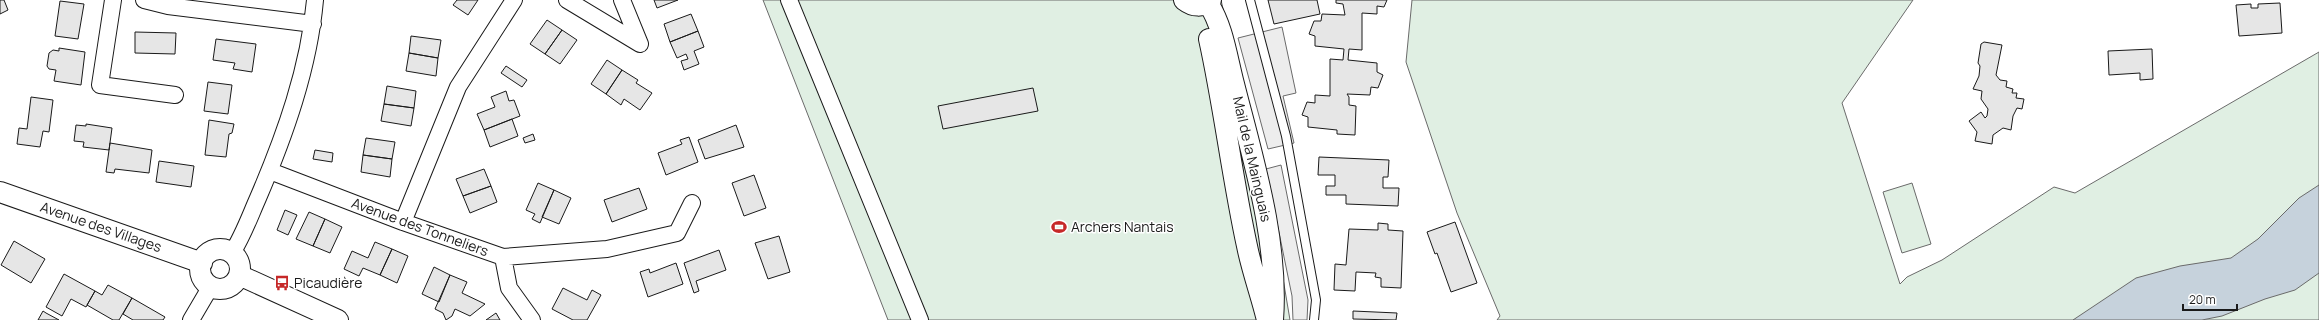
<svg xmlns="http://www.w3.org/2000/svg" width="2319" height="320" font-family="Manrope,sans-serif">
<rect width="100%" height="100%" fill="#fff"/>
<path fill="#e0efe3" stroke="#6a6a6a" d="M763 0H1221L1277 243 1290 320H888Z
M1412 0H1913L1842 103 1900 284 1907 277 1942 260 2054 187 2075 193 2319 52V320H1497L1500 316 1457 213 1406 62Z
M1912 183 1931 244 1902 253 1883 192Z"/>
<path fill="#ededed" stroke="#6a6a6a" d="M1282 27 1296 93 1283 96 1294 143 1268 149 1238 38Z
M1281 165 1308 300 1307 320H1293L1292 296 1266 169Z"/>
<path fill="#c6d2dc" stroke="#6a6a6a" d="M2319 185V273L2295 290 2265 299 2222 316 2202 320H2073L2136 278 2180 266 2231 258 2258 239 2299 198Z"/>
<path fill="#e6e6e6" stroke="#1a1a1a" d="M0 0H4L8 10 0 14Z
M457 0H478L468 15 453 5Z
M654 0H678L657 8Z
M1268 0H1317L1320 14 1274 24Z
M1336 0H1387L1384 7 1377 6V14L1362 13V50L1349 49 1348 60 1377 63V72L1383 75 1378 88 1371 87 1370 95 1347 94 1349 97V105L1356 106 1355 135 1337 134V130L1308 127V117L1302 115 1307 102 1315 103V95L1330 96V59L1343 60 1344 49 1315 46V36L1309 34 1314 21H1321L1322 14 1345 15 1343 4 1336 3Z
M60 1 84 4 78 39 55 36Z
M2280 3 2282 33 2239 36 2236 5 2251 4V8H2258V4Z
M691 14 698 31 670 42 664 24Z
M547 20 562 30 545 54 530 44Z
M562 30 577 40 560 64 545 54Z
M698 31 704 47 694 51 699 64 684 70 681 61 688 59 686 54 677 58 670 42Z
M135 32 176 33 175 54 135 53Z
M411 36 441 40 438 58 409 53Z
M216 39 256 44 252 72 233 69 235 63 213 60Z
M1984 42 2002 45 1996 75 2000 80 2007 81 2006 87 2013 89 2012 93H2017L2016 98 2024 99 2022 109 2017 108 2013 116 2011 130 2003 128 1993 135 1992 144 1975 141 1977 132 1969 121 1981 112 1985 118 1987 116 1988 109 1981 99 1982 91 1973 89 1979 76 1980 66 1978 63 1981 44Z
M59 48 85 52 81 85 54 81 56 70 49 69 47 66 49 53 53 50 59 51Z
M2152 49 2153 79 2140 80V73L2109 75 2108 51Z
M409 53 438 58 436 76 406 71Z
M607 60 622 70 606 94 591 84Z
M506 66 527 80 522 87 501 73Z
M622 70 638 80 636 83 652 93 640 110 624 99 621 105 606 94Z
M208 82 232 85 228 114 204 111Z
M387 86 416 91 414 108 384 104Z
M1033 88 1038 111 943 129 938 106Z
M506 91 509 101 514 100 520 116 484 130 477 114 495 107 491 97Z
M31 97 53 100 49 132 43 131 40 147 17 144 19 128 27 129Z
M384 104 414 108 411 126 381 121Z
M512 119 518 136 490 147 484 130Z
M209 120 234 124 232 133 229 134 226 157 205 155Z
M86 124 112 128 109 150 83 147 84 142 74 141 76 125 86 126Z
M736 125 744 147 705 159 698 140Z
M533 134 535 140 525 143 523 138Z
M689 137 698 162 666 175 658 153 682 144 680 140Z
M366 138 395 142 392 159 363 155Z
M110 143 152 150 149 173 115 169 114 173 106 172Z
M315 150 333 153 332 162 313 159Z
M363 155 392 159 390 177 361 172Z
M1319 157 1389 160 1388 177H1383V188H1399L1398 206 1346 204V195H1326V186H1335V175H1318Z
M159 161 194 166 191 187 156 182Z
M484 169 491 186 463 196 456 179Z
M754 175 766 208 744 216 732 183Z
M538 183 554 190 540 223 532 219 535 214 526 210Z
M491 186 497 202 470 213 463 196Z
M639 188 647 209 612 222 604 200Z
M554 190 571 198 559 224 542 217Z
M285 210 297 215 288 235 277 230Z
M309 212 325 219 313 246 296 239Z
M325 219 342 227 330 253 313 246Z
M1455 222 1477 283 1451 292 1437 253 1435 254 1427 232Z
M1378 223 1388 224V230L1403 231 1401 288 1381 287V278L1375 277 1376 273 1356 272 1355 291 1334 290 1335 264 1346 265 1349 229 1378 230Z
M779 236 790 272 768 279 755 243Z
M14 241 45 259 31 283 1 265Z
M375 242 392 249 380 275 363 268 359 276 344 269 352 251 368 258Z
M392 249 408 256 397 283 380 275Z
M719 250 726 270 696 281 699 291 694 293 684 263Z
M676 263 683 284 648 297 640 272 649 269 650 273Z
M434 267 450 275 439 302 422 294Z
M64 274 95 291 86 307 71 299 62 316 46 307Z
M450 275 467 282 462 293 485 304 470 316 455 309 452 316 446 320 443 313 435 309Z
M108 285 132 298 119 320H113L87 305 95 291 102 295Z
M563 288 587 300 592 290 601 295 587 320H573L552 309Z
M132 298 165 317 163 320H133L123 314Z
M43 311 46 313 59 320H38Z
M1353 311 1397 313 1396 320 1353 319Z
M496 313 500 320H486Z"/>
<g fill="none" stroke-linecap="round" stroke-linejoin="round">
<g stroke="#1a1a1a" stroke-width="10">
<path id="service" d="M1250 0 1286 136 1316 300 1314 320"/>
</g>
<g stroke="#1a1a1a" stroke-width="18">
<path id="minor" d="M113 0 100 85 175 95
M144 0 168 6 313 24
M567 0 640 44 622 0
M789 0 920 320
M270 171 403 222 503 257 509 288 532 320
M403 222 458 87 514 0
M232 253C243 236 250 216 258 198 285 135 309 68 315 0
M503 257 607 249 677 233 692 203
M191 320 211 286"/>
</g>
<g stroke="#1a1a1a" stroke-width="22">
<path id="tertiary" d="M1184 0C1193 7 1203 8 1211 0
M1208 3C1223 26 1227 57 1234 84 1253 159 1279 242 1273 320
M1209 39C1224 107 1232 177 1247 246 1252 271 1261 295 1267 320
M0 192 202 263
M200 269a20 20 0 1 1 40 0a20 20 0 1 1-40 0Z
M239 275 338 320"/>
</g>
<use href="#service" stroke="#fff" stroke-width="8"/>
<use href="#minor" stroke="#fff" stroke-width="16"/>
<use href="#tertiary" stroke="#fff" stroke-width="20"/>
</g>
<defs>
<g id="stadium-bare" transform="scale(1.2)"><path d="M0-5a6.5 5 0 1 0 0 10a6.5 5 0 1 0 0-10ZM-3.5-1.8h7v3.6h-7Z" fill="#c62828" stroke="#fff" stroke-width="2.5" paint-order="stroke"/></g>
<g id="bus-bare" transform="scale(1.2)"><path d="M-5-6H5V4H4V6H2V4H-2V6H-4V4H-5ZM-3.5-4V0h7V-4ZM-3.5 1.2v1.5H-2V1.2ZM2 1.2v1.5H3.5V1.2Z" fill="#c62828" stroke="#fff" stroke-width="2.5" paint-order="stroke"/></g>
</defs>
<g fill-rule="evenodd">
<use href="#stadium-bare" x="1059" y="227"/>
<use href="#bus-bare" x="282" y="283"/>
</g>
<g text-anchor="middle" stroke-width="3" stroke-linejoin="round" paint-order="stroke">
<g font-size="14" fill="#1a1a1a" stroke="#fff">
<text transform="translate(1252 159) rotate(77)" y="5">Mail de la Mainguais</text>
<text transform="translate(101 227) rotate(19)" y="5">Avenue des Villages</text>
<text transform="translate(420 227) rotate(20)" y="5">Avenue des Tonneliers</text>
</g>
<g font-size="14" fill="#1a1a1a" stroke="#fff" text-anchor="start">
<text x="1071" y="232">Archers Nantais</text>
<text x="294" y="288">Picaudière</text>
</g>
</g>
<path d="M2183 304v6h54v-6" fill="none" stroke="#1a1a1a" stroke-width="2"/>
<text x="2189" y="304" font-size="12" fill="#1a1a1a" stroke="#ffffff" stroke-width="3" paint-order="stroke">20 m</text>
</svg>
